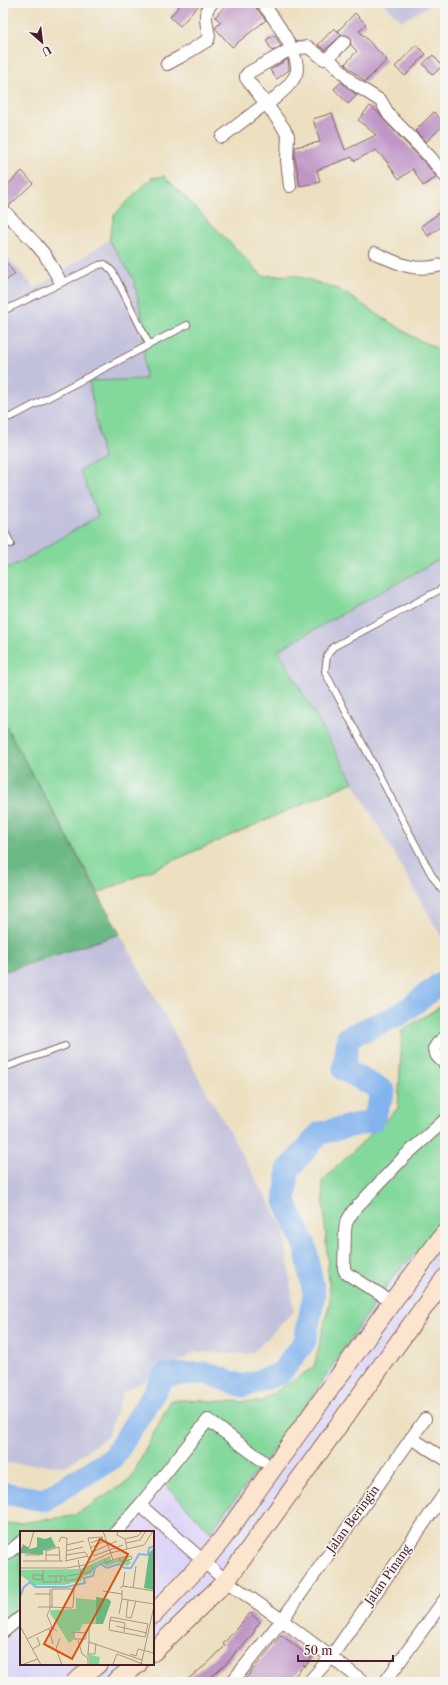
<svg xmlns="http://www.w3.org/2000/svg" width="448" height="1685" font-family="'Libre Caslon Text',serif">
<rect width="100%" height="100%" fill="#f6f6f2"/>
<filter id="ink" filterUnits="userSpaceOnUse"><feTurbulence type="fractalNoise" baseFrequency=".025" numOctaves="2"/><feDisplacementMap in="SourceGraphic" scale="8" xChannelSelector="R" yChannelSelector="G"/><feConvolveMatrix kernelMatrix="1 2 1 2 8 2 1 2 1" color-interpolation-filters="sRGB"/></filter>
<filter id="wash" filterUnits="userSpaceOnUse"><feTurbulence type="fractalNoise" baseFrequency=".012" numOctaves="4" result="noise"/><feDisplacementMap in="SourceGraphic" scale="16" xChannelSelector="R" yChannelSelector="G"/><feGaussianBlur stdDeviation="0.9" result="paint"/><feColorMatrix in="noise" values="0 0 0 0 0 0 0 0 0 0 0 0 0 0 0 0 0 1.4 0 .05"/><feComposite in="paint" operator="in"/></filter>
<g filter="url(#wash)">
<rect width="100%" height="100%" fill="#ede0c1"/>
<path fill="#dcd5f6" d="M445 1222V1300L439 1295 153 1659V1532H113L162 1481 210 1532 294 1423 391 1279Z
M21 1615V1664H148L127 1682H3V1629Z"/>
<path fill="#c2c1dc" d="M383 3H433L402 21Z
M109 240 134 280 143 322 145 379 89 382 103 459 80 470 98 516 23 561 3 570V252L35 289Z
M445 556V943L278 650Z
M120 934 200 1080 284 1229 294 1311 252 1354 196 1352 123 1392 108 1436 66 1466 3 1463V972Z"/>
<path fill="#83d89b" stroke="#667c63" d="M164 176 263 276 294 275 338 289 415 338 445 352V556L278 650 353 782 99 893 3 721V570L23 561 98 516 80 470 103 459 89 381 145 379 143 322 134 280 109 240 114 215 151 178Z
M445 1004V1222L391 1279 294 1423 210 1532 162 1481 113 1532H21V1615L3 1629V1525L73 1516 130 1480 171 1400 260 1402 314 1367 330 1300 322 1181 398 1108 402 1030Z"/>
<path fill="#6ab883" stroke="#5a6c57" d="M3 721 120 934 3 972Z"/>
<g fill="none" stroke-linecap="round" stroke-linejoin="round">
<path stroke="#82b3ee" stroke-width="23" d="M3 1493 44 1500 113 1458 165 1375 206 1373 243 1386 280 1374 305 1341 314 1295 305 1245 285 1202 288 1170 320 1133 372 1121 384 1091 344 1070 348 1037 401 1014 445 980"/>
</g>
<g id="blocks">
<path fill="#bf96c6" d="M182 3H201L180 26 170 17Z
M228 3H255L256 8 266 20 232 47 215 28 221 22 215 17Z
M355 13 366 24 359 31 387 60 365 82 345 64 357 51 351 45 350 37 346 35H342L338 31Z
M334 28 342 35 325 50 318 45Z
M275 35 281 46 272 51 266 40Z
M416 45 426 54 405 76 395 67Z
M433 55 442 66 433 75 423 64Z
M288 59 289 70 277 79 270 70Z
M341 82 357 95 348 104 334 89Z
M370 106 380 114 384 120 425 163 437 177 423 186 413 169 399 179 387 162 376 150 354 161 352 157 317 170 320 182 300 186 295 158V147L320 142 313 119 332 113 345 150 376 135 358 120Z
M434 112 445 124 426 142 415 131Z
M22 171 33 183 9 206 3 203V189Z
M445 209V224L428 236 421 226Z
M3 258 15 274 3 283Z
M250 1613 260 1622 254 1630 255 1631 241 1649 239 1647 229 1661 206 1682H184L207 1664 225 1646 223 1644Z
M281 1635 312 1658 305 1667 304 1665 290 1682H243Z"/>
</g>
</g>
<g filter="url(#ink)">
<use href="#blocks" fill-opacity="0" stroke="#836360" stroke-width="1"/>
<g fill="none" stroke-linecap="round" stroke-linejoin="round">
<g stroke="#836360" stroke-width="8">
<path id="lane" d="M3 311 99 265 105 264 113 272 149 344
M3 417 7 418 15 415 187 325
M3 528 11 544
M445 587 333 647 327 656 325 672 431 874 441 889 445 890
M3 1068 65 1046"/>
</g>
<g stroke="#836360" stroke-width="14">
<path id="street" d="M262 3C272 15 303 58 296 74 291 86 277 96 267 105L283 127 288 136 287 160 290 186
M328 58 354 84 381 101 389 115 431 158 445 176
M167 64 180 57 208 40 209 36C207 25 202 11 212 3
M267 105 246 78V76L248 73 291 49 308 47 324 59 328 58 344 42
M222 137 265 104
M3 210 35 243 45 255 59 279
M375 253C401 265 416 273 445 264
M445 1037 437 1044 434 1049 437 1056 445 1064
M392 1302 346 1273 344 1269 345 1231 346 1223 353 1211 405 1156 445 1120
M411 1438 445 1459
M140 1505 208 1420 263 1461
M116 1532 140 1505 226 1581 282 1620 364 1682
M3 1557 21 1542
M3 1632 21 1617
M232 1682 282 1620 425 1419
M309 1682 331 1657 445 1493
M385 1682 445 1599"/>
</g>
<g stroke="#836360" stroke-width="20">
<path id="secondary" d="M153 1615 204 1561 223 1538 392 1302 445 1233
M153 1652 226 1581 445 1278
M75 1682 98 1664
M115 1682 138 1664"/>
</g>
<use href="#lane" stroke="#fff" stroke-width="6"/>
<use href="#street" stroke="#fff" stroke-width="12"/>
<use href="#secondary" stroke="#fbe5cf" stroke-width="18"/>
</g>
</g>
<g text-anchor="middle" stroke-width="3" stroke-linejoin="round" paint-order="stroke">
<g font-size="12" fill="#4a1f2b" stroke="#f6f6f2">
<text transform="translate(353 1519) rotate(-54)" y="4">Jalan Beringin</text>
<text transform="translate(388 1575) rotate(-55)" y="4">Jalan Pinang</text>
</g>
</g>
<g transform="translate(20 1531)">
<rect width="134" height="134" fill="#ede0c1"/>
<path d="M90 25 91 30 108 26 111 32 107 35 98 31 88 35 78 32 71 43 64 45 61 50 44 54H15L0 44V39L60 38ZM56 67 76 69V93H63L59 101 55 100 53 109 49 112 30 82 31 79 56 78ZM66 123 80 126 79 134H69V127Z" fill="#83d89b"/>
<path d="M17 6 25 8 31 6 36 16 23 20V24L0 22 3 13 10 18 17 16ZM134 17V59L124 57 129 22ZM76 66 89 68 91 71 83 93H76Z" fill="#6ab883"/>
<path fill="none" stroke="#82b3ee" stroke-width="2" d="M0 66 4 56 10 51 16 56H46L65 52 64 47 73 45 75 37 80 33 87 37 99 33 105 37H111L119 23 128 24 129 17 134 15"/>
<path fill="none" stroke="#ac9385" stroke-width="1" d="M83 0 93 29 99 27 111 25 112 28 102 31 99 27M98 0 97 4 105 8 107 18M68 7 72 22M68 7 83 6M105 8 118 5 122 0M39 11 41 6 47 7 46 30M71 12 83 7M106 12 120 9 126 0M46 14 64 10M70 17 85 10M1 19 3 15 9 17 14 0M46 20 63 16M72 21 97 10M5 24H20M26 24H40M46 24 65 21 69 27M73 25 103 14M84 28 86 32 93 29M58 29 61 43M3 30H43M26 30V20L39 16 40 30M45 30 68 25M0 37H46L64 34 90 22 124 14 133 0M23 39V51H36M22 44V49L13 48V44H23M28 45H45M36 45V51H41V45M45 45V50L59 48V44M47 45 70 41 73 37 71 34M103 55 105 41M100 57 103 55 134 60M113 57 116 35M30 58V78L27 84 32 96 37 100M102 59V68L134 73M83 60 102 63M15 63H30M108 69 106 86 111 87 116 70M18 76H30L52 77 53 76 54 58H32V76M99 83 102 68M90 89 91 86 128 93 125 106 89 99 90 89 105 92 104 101M69 94V111L122 129M0 95 21 134M96 95 127 102M29 98 33 113M51 101 66 102V108H54V102M40 107 36 118 42 134M7 108 32 96M58 109 62 123 68 127V134M69 111 68 123H75L76 112M12 118 20 114 17 106M110 123 116 125 118 118 134 122M93 133 97 123 125 134M1 134 18 128M121 134 134 75"/>
<path fill="#d8530f" fill-opacity="0.15" stroke="#d8530f" stroke-width="2" d="M80 8 108 23 52 128 24 113Z"/>
<rect width="134" height="134" fill="none" stroke="#4a1f2b" stroke-width="2"/>
</g>
<rect width="448" height="1685" fill="none" stroke="#f6f6f2" stroke-width="16"/>
<g transform="translate(42 42) rotate(152)" stroke="#f6f6f2" stroke-width="3" paint-order="stroke">
<path d="M0-3L7 15L0 10L-7 15Z" fill="#4a1f2b"/>
<text y="-6" font-size="11" font-weight="bold" text-anchor="middle" fill="#4a1f2b">U</text>
</g>
<path d="M298 1655v6h95v-6" fill="none" stroke="#4a1f2b" stroke-width="2"/>
<text x="304" y="1655" font-size="12" fill="#4a1f2b" stroke="#f6f6f2" stroke-width="3" paint-order="stroke">50 m</text>
</svg>
